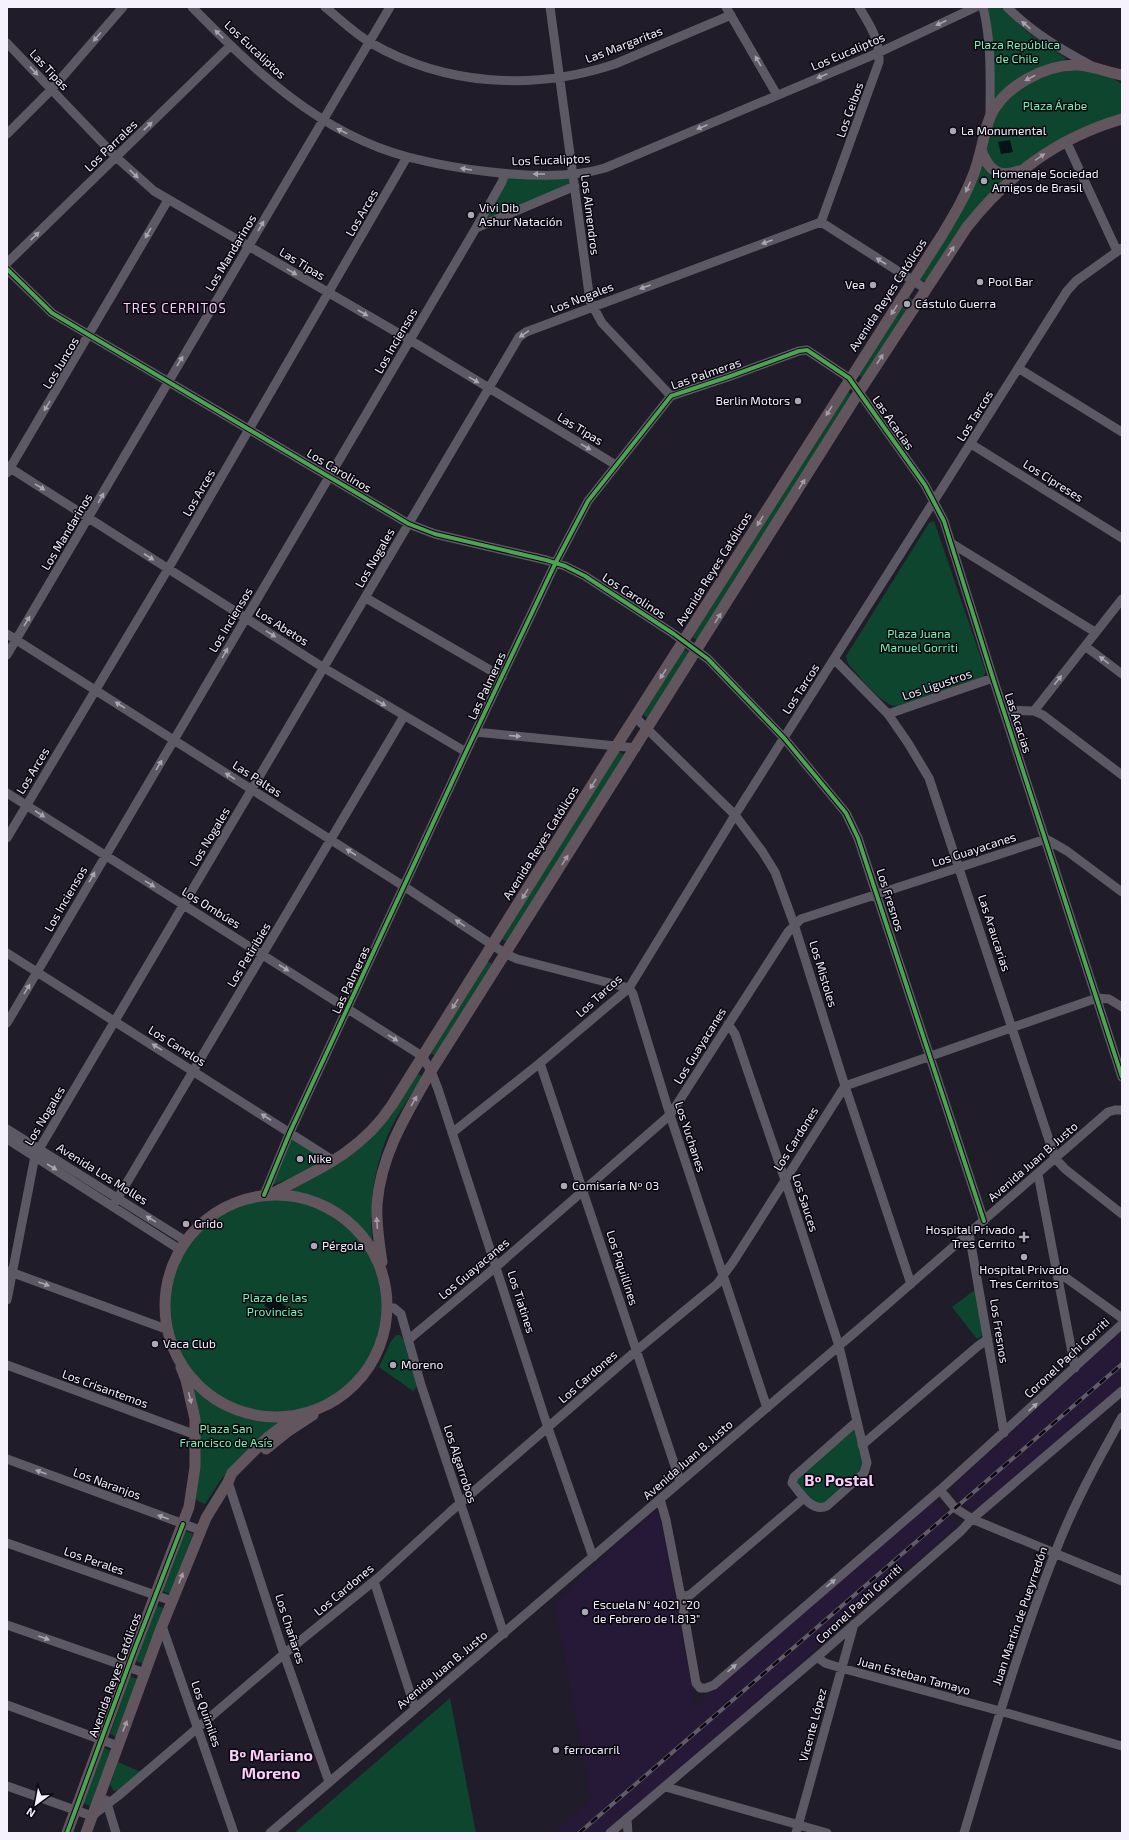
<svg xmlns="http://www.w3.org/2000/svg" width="1129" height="1840" font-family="'Exo 2',sans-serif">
<rect width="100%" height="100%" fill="#211c2a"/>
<path fill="#251937" d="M1122 1331V1386L1077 1429 976 1509 967 1507 955 1494V1484Z
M936 1502 941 1504 953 1522 954 1528 844 1623 745 1715 604 1833H552L591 1799 554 1602 655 1512 660 1515 695 1707 931 1503Z"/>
<path fill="#0e452e" d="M987 7H1000L1031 35 1066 58 1064 60C1030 68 1019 78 994 101Z
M1081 69 1112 78 1122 84V115L1017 169C999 173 994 164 986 150 988 140 990 129 994 120 1009 87 1047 70 1081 69Z
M981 160 1006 178 926 280 922 281 919 280Z
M573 173 575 186 476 228 505 174Z
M905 295 915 301 865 379 855 373Z
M845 390 853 395 700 641 692 637Z
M934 521 985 670V674L982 678 898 706C883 708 858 674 848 664L846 656 929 523Z
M684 649 691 654 650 720 643 715Z
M618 751 626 756 509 944 502 939Z
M487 961 494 965 437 1057 430 1053Z
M417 1073 423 1077C411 1095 398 1113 389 1132 375 1164 367 1209 373 1244 344 1214 326 1196 282 1192L380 1128 391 1116Z
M294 1138 326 1161 300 1175 272 1185 291 1139Z
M168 1305a107 107 0 1 1 214 0a107 107 0 1 1-214 0Z
M976 1289 984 1335 977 1339 952 1307Z
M396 1335H400L403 1339 417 1386 413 1391 379 1367 390 1343Z
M190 1379C217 1410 244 1418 284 1418L222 1478 205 1504 198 1501 195 1497Z
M856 1422 866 1469 819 1508 792 1483Z
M185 1531 193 1534 170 1594 162 1591Z
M156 1605 163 1608 144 1664 136 1661Z
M130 1676 137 1679 117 1737 110 1734Z
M450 1698 476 1833H294Z
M104 1748 111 1751 90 1806 82 1803Z
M118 1762 141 1772 119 1790 114 1791 110 1785Z"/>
<path fill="#051218" d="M1010 140 1013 152 1001 154 998 142Z
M270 1296 275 1299 281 1296V1303L287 1307 281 1310V1316L275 1313 269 1316V1309L264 1305 269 1302Z"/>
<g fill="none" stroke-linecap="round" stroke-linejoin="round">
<path stroke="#5d5964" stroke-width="9" d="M192 7C254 70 320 134 408 157 435 164 463 169 491 172 526 176 572 178 605 168L880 52 976 7
M325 7C340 19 354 33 371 43 445 86 534 91 615 64L731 15
M550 7 590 301 602 323 671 396
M726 7 777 95
M983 7C992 44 990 80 990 117
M1007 7C1032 32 1060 49 1092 66
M7 43 116 157 154 191 410 340 616 465
M7 134 51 90 123 7
M1066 141 1117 251
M821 222 879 62C880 40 870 25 859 7
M476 228 502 182 505 174
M7 263 230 46
M7 269 52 313 409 524 435 534 546 560 565 566 585 576 674 634 708 659 784 738 837 802 846 813 858 838 984 1221
M1018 368 1122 432
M971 444 1122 538
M7 466 324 668 466 752
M7 473 168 200
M951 543 1095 632
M366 598 502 677
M7 634 405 887 506 954 517 959 629 988 633 994 670 1115 767 1408
M1085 646 1122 674
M7 655 390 7
M835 660 888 714 908 743 929 778 1055 1158 1065 1169 1122 1214
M1003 710 1034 711 1043 715 1122 775
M1034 711 1122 599
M888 714 993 678
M635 717 735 815 762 851 775 872 794 924 845 1086 911 1284
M476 732 636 748
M7 793 422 1056 431 1071 438 1089 548 1428 593 1557
M7 838 168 569 407 157
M7 953 334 1161
M7 1023 476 228 575 186
M728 1024 735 1034 785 1180 839 1346 867 1463 864 1473 827 1506C812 1513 801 1494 792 1483L794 1477 856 1422
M540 1063 680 1481
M7 1129 184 1240
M452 1133 540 1063 629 988 735 815 1067 291 1076 281 1122 248
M7 1139 179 1249
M1038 1174 1075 1368
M264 1195 290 1132 466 752 556 562 588 501 671 396 728 377 799 351 807 350 849 378 925 485 944 521 993 678 1122 1077
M113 1206 404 716
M969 1233 1004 1433
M8 1271 166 1329
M1058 1272 1122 1318
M7 1300 35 1156 519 337 526 332 821 222 926 289
M389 1308H394L401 1314 421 1385 504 1634
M408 1340 497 1266 670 1115 788 932 801 919 1046 839 1067 851 1122 892
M7 1365 196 1435
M862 1445 978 1346 988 1339
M7 1459 200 1530
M228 1482 284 1654 329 1782
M940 1490 955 1508 972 1519 1122 1581
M660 1499 666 1520 681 1597 696 1683 700 1688H706L714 1685 940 1490 1122 1324
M7 1543 172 1601
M374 1581 415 1708
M681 1597 690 1595 804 1498
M7 1625 145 1673
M162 1626 234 1833
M817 1657 825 1663 841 1668 1000 1711 1122 1746
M7 1705 118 1746
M7 1786 92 1816 118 1796 284 1654 379 1577 450 1512 637 1350 717 1284 733 1262 845 1086 1097 998 1109 999 1122 1007
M666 1787 827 1833
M106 1800 116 1833
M627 1819 628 1833
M270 1833 868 1321 1108 1112 1115 1110H1122
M610 1833 817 1657 961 1531 972 1519 1122 1391
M796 1833 854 1624
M964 1833C992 1739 1019 1644 1055 1553 1073 1505 1098 1461 1122 1417"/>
<path stroke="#62555e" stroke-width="11" d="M981 150C988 169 998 179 1019 171
M165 1306a111 111 0 1 1 222 0a111 111 0 1 1-222 0Z
M269 1195C317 1170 360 1153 392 1105L617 745 942 235C954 215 966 195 974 173 981 155 983 135 990 117 1003 87 1045 64 1078 65 1093 66 1107 72 1122 75
M382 1262C379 1243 376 1223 377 1204 381 1154 407 1113 431 1071L859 392 967 227C1009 174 1057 138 1122 119
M266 1449 287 1432 313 1415
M67 1833 132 1656 189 1507 195 1467V1419L186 1380 181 1367
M86 1833 162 1626 206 1518 228 1482 232 1473 267 1438 296 1416"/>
<g stroke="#615d66" stroke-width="4">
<path id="rail" d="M579 1833 1122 1364"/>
</g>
<use href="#rail" stroke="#08050f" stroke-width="2.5" stroke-dasharray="8" stroke-linecap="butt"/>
<g stroke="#08050f" stroke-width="6">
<path id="cycleway" d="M7 269 52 313 409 524 435 534 546 560 565 566 585 576 674 634 708 659 784 738 837 802 846 813 858 838 984 1221
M264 1195 290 1132 466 752 556 562 588 501 671 396 728 377 799 351 807 350 849 378 925 485 944 521 993 678 1122 1077
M67 1833 132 1656 183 1524"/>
</g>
<use href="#cycleway" stroke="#4ca352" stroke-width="4"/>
</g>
<defs><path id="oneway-solid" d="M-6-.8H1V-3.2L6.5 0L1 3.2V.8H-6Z"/></defs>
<g fill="#a9a6b0">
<use href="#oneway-solid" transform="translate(941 23) rotate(155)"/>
<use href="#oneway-solid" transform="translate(1026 25) rotate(-140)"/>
<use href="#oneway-solid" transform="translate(219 34) rotate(-135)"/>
<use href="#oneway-solid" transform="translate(97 37) rotate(131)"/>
<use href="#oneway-solid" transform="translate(758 61) rotate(-120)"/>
<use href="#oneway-solid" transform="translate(34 71) rotate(47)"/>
<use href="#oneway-solid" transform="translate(822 76) rotate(157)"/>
<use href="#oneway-solid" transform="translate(148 126) rotate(-44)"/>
<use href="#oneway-solid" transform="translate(702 127) rotate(157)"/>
<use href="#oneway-solid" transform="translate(342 131) rotate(-153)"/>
<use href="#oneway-solid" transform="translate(466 169) rotate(-171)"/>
<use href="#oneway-solid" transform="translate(134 174) rotate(43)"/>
<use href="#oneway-solid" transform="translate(539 174) rotate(180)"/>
<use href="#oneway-solid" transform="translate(261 226) rotate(-60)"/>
<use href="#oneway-solid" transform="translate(148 233) rotate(120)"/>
<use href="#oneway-solid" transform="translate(35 236) rotate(-44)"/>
<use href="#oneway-solid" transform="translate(767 242) rotate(160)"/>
<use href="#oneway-solid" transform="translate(881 261) rotate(-147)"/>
<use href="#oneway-solid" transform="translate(292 272) rotate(31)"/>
<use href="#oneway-solid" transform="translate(645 287) rotate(160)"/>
<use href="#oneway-solid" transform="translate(363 313) rotate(30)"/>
<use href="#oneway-solid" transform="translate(524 334) rotate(145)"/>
<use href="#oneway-solid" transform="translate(180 361) rotate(-59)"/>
<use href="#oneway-solid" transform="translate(474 380) rotate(31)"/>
<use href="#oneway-solid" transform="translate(47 406) rotate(121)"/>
<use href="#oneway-solid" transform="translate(586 447) rotate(31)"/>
<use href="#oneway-solid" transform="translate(40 487) rotate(32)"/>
<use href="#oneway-solid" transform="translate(101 498) rotate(-60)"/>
<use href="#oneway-solid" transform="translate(149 557) rotate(33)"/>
<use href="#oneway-solid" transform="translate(27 621) rotate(-59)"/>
<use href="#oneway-solid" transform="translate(271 634) rotate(32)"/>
<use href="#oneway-solid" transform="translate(225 653) rotate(-60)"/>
<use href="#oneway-solid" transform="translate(1104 660) rotate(-143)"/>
<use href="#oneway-solid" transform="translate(1058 680) rotate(-52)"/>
<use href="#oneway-solid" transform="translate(381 703) rotate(31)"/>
<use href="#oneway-solid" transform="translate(120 705) rotate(-148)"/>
<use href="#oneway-solid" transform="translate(515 736) rotate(5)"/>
<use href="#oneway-solid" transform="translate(159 765) rotate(-59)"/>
<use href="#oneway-solid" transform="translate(230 776) rotate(-147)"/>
<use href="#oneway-solid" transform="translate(40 814) rotate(33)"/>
<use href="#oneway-solid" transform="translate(351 852) rotate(-147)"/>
<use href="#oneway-solid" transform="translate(92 877) rotate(-60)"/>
<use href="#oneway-solid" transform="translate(150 884) rotate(32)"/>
<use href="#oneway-solid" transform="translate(460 923) rotate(-146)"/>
<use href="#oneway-solid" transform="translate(284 968) rotate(33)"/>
<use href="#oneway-solid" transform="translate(27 989) rotate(-59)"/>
<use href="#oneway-solid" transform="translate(393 1038) rotate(32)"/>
<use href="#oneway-solid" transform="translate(157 1047) rotate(-148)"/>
<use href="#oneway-solid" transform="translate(266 1117) rotate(-147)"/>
<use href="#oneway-solid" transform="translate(52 1167) rotate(32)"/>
<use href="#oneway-solid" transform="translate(151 1219) rotate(-148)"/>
<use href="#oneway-solid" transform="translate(44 1284) rotate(20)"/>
<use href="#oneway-solid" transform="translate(1033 1407) rotate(-42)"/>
<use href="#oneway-solid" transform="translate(41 1472) rotate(-160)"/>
<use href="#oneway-solid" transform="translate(163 1517) rotate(-160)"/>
<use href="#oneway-solid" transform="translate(831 1583) rotate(-40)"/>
<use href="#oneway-solid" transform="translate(44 1638) rotate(20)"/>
<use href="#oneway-solid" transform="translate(732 1668) rotate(-41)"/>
</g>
<g fill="#a49ca6">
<use href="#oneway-solid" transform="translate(1030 78) rotate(153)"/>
<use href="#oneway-solid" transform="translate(1040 157) rotate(-34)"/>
<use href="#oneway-solid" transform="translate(968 187) rotate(115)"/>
<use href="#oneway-solid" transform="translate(951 251) rotate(-57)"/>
<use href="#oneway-solid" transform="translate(894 310) rotate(123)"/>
<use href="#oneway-solid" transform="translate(880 359) rotate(-57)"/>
<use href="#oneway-solid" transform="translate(829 411) rotate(122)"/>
<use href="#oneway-solid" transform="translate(802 484) rotate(-58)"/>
<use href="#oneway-solid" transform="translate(760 521) rotate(122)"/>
<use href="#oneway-solid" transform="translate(718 618) rotate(-58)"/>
<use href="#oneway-solid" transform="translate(663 674) rotate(123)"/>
<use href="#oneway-solid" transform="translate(593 784) rotate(122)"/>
<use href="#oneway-solid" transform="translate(565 860) rotate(-58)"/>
<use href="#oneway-solid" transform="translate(525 894) rotate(122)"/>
<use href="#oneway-solid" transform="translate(455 1004) rotate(123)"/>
<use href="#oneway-solid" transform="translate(414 1101) rotate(-60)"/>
<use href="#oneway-solid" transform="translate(377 1223) rotate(-94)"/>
<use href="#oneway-solid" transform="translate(190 1398) rotate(76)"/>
<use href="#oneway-solid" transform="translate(181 1578) rotate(-69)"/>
<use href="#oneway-solid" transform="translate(125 1726) rotate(-69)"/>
</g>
<g fill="#aba7b3" stroke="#08050f" stroke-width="1.5">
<circle cx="953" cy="131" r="4"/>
<circle cx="984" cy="181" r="4"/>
<circle cx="471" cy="215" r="4"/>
<circle cx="980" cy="282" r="4"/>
<circle cx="873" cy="285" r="4"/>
<circle cx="907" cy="304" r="4"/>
<circle cx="798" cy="401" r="4"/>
<circle cx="300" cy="1159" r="4"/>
<circle cx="564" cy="1186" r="4"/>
<circle cx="186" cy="1224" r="4"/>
<path d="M1022 1231h4v4h4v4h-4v4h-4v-4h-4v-4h4z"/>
<circle cx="314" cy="1246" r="4"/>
<circle cx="1024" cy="1257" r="4"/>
<circle cx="155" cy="1344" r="4"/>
<circle cx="393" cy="1365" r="4"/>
<circle cx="585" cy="1612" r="4"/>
<circle cx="556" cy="1750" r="4"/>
</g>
<g text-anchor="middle" stroke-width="3" stroke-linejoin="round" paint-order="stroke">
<g font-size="12" fill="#f5f2fd" stroke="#08050f">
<text transform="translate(624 45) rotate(-21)" y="4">Las Margaritas</text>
<text transform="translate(255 50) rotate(43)" y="4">Los Eucaliptos</text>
<text transform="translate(848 52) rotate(-23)" y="4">Los Eucaliptos</text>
<text transform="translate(49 70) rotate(47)" y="4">Las Tipas</text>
<text transform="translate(850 110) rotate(-70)" y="4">Los Ceibos</text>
<text transform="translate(111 146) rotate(-44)" y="4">Los Parrales</text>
<text transform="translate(551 160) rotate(-2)" y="4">Los Eucaliptos</text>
<text transform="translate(362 213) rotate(-60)" y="4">Los Arces</text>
<text transform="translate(590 215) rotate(83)" y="4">Los Almendros</text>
<text transform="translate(231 253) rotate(-59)" y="4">Los Mandarinos</text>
<text transform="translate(302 264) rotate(31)" y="4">Las Tipas</text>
<text transform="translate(888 295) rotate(-57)" y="4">Avenida Reyes Católicos</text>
<text transform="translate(582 298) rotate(-21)" y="4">Los Nogales</text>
<text transform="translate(396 341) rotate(-60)" y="4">Los Inciensos</text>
<text transform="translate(61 363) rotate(-59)" y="4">Los Juncos</text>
<text transform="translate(706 374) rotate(-19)" y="4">Las Palmeras</text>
<text transform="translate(975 416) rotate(-58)" y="4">Los Tarcos</text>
<text transform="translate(893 423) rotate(55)" y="4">Las Acacias</text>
<text transform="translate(580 429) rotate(31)" y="4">Las Tipas</text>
<text transform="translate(339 471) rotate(31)" y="4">Los Carolinos</text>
<text transform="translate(1053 481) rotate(32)" y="4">Los Cipreses</text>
<text transform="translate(199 493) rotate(-60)" y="4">Los Arces</text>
<text transform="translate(67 532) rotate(-59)" y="4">Los Mandarinos</text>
<text transform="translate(375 558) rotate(-60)" y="4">Los Nogales</text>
<text transform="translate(714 569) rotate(-58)" y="4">Avenida Reyes Católicos</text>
<text transform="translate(634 596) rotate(33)" y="4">Los Carolinos</text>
<text transform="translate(231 620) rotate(-59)" y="4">Los Inciensos</text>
<text transform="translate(282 627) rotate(32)" y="4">Los Abetos</text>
<text transform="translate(937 685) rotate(-19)" y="4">Los Ligustros</text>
<text transform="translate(487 686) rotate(-65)" y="4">Las Palmeras</text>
<text transform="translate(801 689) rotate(-57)" y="4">Los Tarcos</text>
<text transform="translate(1018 723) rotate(72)" y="4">Las Acacias</text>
<text transform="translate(33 771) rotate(-59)" y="4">Los Arces</text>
<text transform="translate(257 779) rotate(33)" y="4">Las Paltas</text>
<text transform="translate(210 837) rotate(-59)" y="4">Los Nogales</text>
<text transform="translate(541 843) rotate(-58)" y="4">Avenida Reyes Católicos</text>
<text transform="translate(974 850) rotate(-18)" y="4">Los Guayacanes</text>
<text transform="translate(66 899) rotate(-60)" y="4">Los Inciensos</text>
<text transform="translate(890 900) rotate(72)" y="4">Los Fresnos</text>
<text transform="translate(211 908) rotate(32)" y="4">Los Ombúes</text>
<text transform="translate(994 933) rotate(72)" y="4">Las Araucarias</text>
<text transform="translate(249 955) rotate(-59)" y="4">Los Petiribíes</text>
<text transform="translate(823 974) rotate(73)" y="4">Los Mistoles</text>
<text transform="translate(351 980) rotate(-65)" y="4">Las Palmeras</text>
<text transform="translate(599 996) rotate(-42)" y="4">Los Tarcos</text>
<text transform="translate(177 1046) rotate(32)" y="4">Los Canelos</text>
<text transform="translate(700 1046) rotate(-58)" y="4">Los Guayacanes</text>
<text transform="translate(45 1116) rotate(-59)" y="4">Los Nogales</text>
<text transform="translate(690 1137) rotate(72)" y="4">Los Yuchanes</text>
<text transform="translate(796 1139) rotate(-58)" y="4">Los Cardones</text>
<text transform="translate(1033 1162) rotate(-41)" y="4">Avenida Juan B. Justo</text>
<text transform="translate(102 1174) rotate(32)" y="4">Avenida Los Molles</text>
<text transform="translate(805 1203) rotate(72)" y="4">Los Sauces</text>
<text transform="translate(622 1268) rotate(72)" y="4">Los Piquillines</text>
<text transform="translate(474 1269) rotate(-40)" y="4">Los Guayacanes</text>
<text transform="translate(521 1302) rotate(72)" y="4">Los Tiatines</text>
<text transform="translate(999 1331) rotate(81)" y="4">Los Fresnos</text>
<text transform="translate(1067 1358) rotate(-43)" y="4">Coronel Pachi Gorriti</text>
<text transform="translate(588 1377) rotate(-41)" y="4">Los Cardones</text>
<text transform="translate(105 1389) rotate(20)" y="4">Los Crisantemos</text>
<text transform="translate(688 1460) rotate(-41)" y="4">Avenida Juan B. Justo</text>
<text transform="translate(460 1464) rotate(72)" y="4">Los Algarrobos</text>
<text transform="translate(107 1484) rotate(20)" y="4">Los Naranjos</text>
<text transform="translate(94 1561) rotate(19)" y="4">Los Perales</text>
<text transform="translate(344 1590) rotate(-40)" y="4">Los Cardones</text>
<text transform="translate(859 1604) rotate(-42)" y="4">Coronel Pachi Gorriti</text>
<text transform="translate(1020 1616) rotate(-71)" y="4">Juan Martín de Pueyrredón</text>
<text transform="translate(290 1629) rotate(72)" y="4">Los Chañares</text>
<text transform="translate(442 1670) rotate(-40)" y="4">Avenida Juan B. Justo</text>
<text transform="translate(115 1675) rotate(-70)" y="4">Avenida Reyes Católicos</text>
<text transform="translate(914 1676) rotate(15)" y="4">Juan Esteban Tamayo</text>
<text transform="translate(206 1714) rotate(71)" y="4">Los Quimiles</text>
<text transform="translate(813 1725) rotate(-75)" y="4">Vicente López</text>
</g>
<g font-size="12" fill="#73f9b5" stroke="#08050f">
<text x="1017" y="49">Plaza República<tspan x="1017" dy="14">de Chile</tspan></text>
<text x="1055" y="110">Plaza Árabe</text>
<text x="919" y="638">Plaza Juana<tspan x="919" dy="14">Manuel Gorriti</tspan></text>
<text x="275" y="1302">Plaza de las<tspan x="275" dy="14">Provincias</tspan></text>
<text x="226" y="1433">Plaza San<tspan x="226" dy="14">Francisco de Asís</tspan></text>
</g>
<g font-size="12" fill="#f5f2fd" stroke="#08050f" text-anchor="start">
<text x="961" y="135">La Monumental</text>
<text x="992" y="178">Homenaje Sociedad<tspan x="992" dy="14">Amigos de Brasil</tspan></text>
<text x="479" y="212">Vivi Dib<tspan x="479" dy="14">Ashur Natación</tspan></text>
<text x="988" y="286">Pool Bar</text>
<text x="865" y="289" text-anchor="end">Vea</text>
<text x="915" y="308">Cástulo Guerra</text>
<text x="790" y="405" text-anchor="end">Berlin Motors</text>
<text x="308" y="1163">Nike</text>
<text x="572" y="1190">Comisaría Nº 03</text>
<text x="194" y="1228">Grido</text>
<text x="1015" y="1234" text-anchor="end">Hospital Privado<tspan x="1015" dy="14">Tres Cerrito</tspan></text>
<text x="322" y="1250">Pérgola</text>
<text x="1024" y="1274" text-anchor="middle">Hospital Privado<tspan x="1024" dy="14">Tres Cerritos</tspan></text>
<text x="163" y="1348">Vaca Club</text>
<text x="401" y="1369">Moreno</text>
<text x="593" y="1609">Escuela N° 4021 "20<tspan x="593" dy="14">de Febrero de 1.813"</tspan></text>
<text x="564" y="1754">ferrocarril</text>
</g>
<g font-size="13" letter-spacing="1" fill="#fccdfb" stroke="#08050f">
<text x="175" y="313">TRES CERRITOS</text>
</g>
<g font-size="16" font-weight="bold" fill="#fccdfb" stroke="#08050f">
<text x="839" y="1486">Bº Postal</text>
<text x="271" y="1761">Bº Mariano<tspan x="271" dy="18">Moreno</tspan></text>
</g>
</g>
<rect width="1129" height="1840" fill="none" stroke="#f5f2fd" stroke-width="16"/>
<g transform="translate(36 1804) rotate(212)" stroke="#08050f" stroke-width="3" paint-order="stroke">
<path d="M0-3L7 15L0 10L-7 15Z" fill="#f5f2fd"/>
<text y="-6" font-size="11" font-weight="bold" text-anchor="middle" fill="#f5f2fd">N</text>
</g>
</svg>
